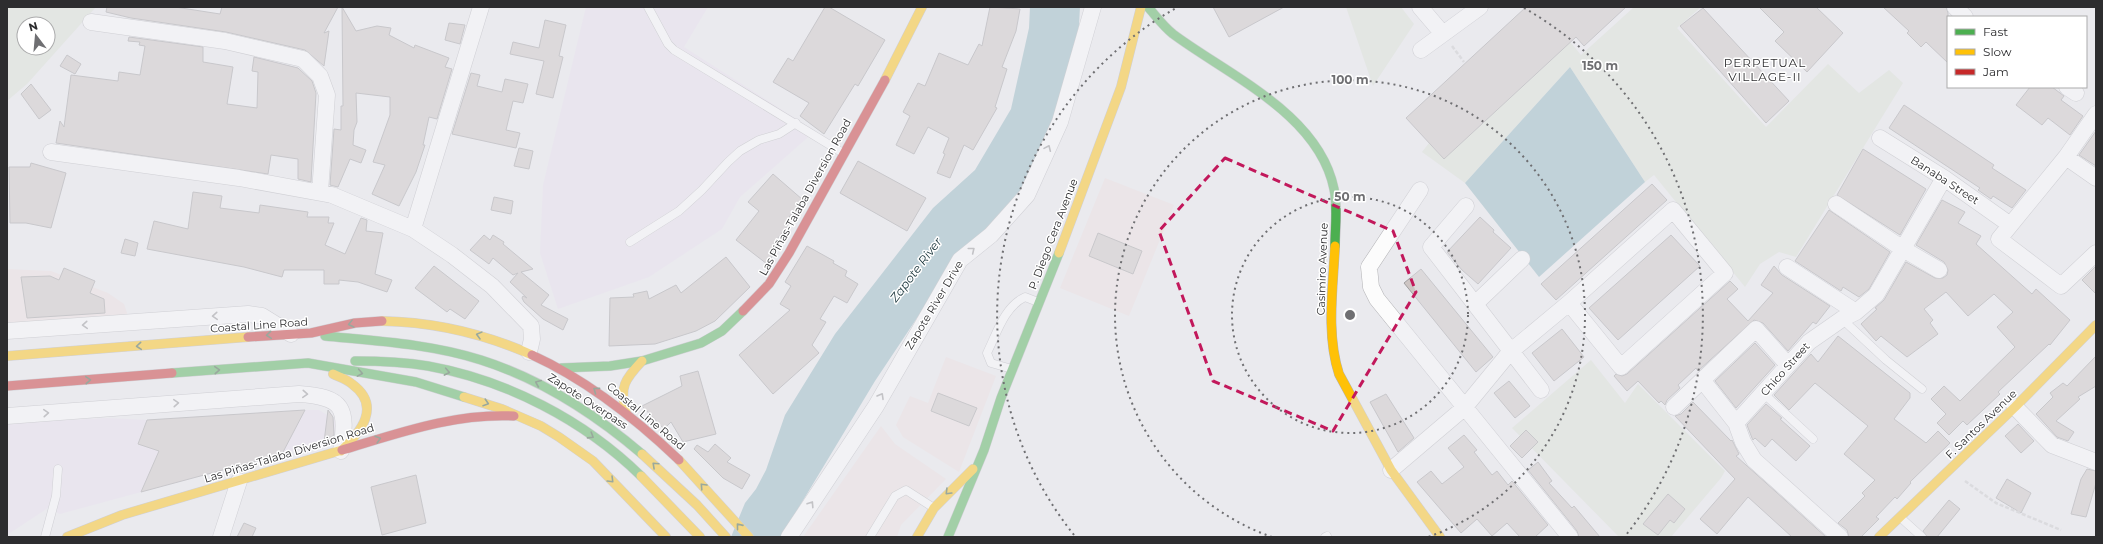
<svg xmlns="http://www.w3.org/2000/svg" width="2103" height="544" font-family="Montserrat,sans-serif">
<rect width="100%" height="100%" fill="#eaeaee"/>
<path fill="#eee1df" d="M1105 178 1174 205 1129 316 1060 288Z
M7 269 51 271 108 293 124 304 128 316 7 325Z
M946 357 996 376 959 472 903 437 896 425 910 396 928 403Z
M881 426 895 444 946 479 901 525 897 537H803Z"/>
<path fill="#e9e1ed" d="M586 7H708L684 47 815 131 740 197 722 229 649 277 558 309 540 253 543 185Z
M305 410H319L334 419 338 425 337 432 324 442 141 492 60 514 48 508 7 535V423L107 418 147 420Z"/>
<path fill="#dce2d5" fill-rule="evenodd" d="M7 7H96L27 84 7 101ZM24 24H48V48H24Z
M1346 7H1401L1414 24 1373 86Z
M1634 7H1701L1677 28 1766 127 1828 64 1859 93 1889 70 1903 83 1796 257 1779 252 1760 264 1745 287 1654 175 1645 182 1570 67 1465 183 1422 152 1429 143 1444 159 1561 51 1551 19 1581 55Z
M1591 360 1625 403 1638 384 1725 471 1721 478 1671 537H1619L1512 428Z"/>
<path fill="#91b6be" d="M1030 7H1080L1078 42 1053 119 1020 191 923 309 875 381 781 537H731L745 503 756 489 766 470 785 415 835 334 933 208 975 170 1011 109 1029 28Z
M1570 67 1645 182 1539 277 1465 183Z"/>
<path fill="#cdc5c3" stroke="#a09fa0" d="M107 7H175L220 14 222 7H338L324 33 329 31 324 66 305 50 226 32 131 18 106 12Z
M342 7 356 31 377 26 391 28 389 35 414 48 415 45 449 58 445 67 452 69 437 119 429 117 423 145H425L416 172 399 206 372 194 385 165 373 162 390 115V97L356 93 357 122 354 130 353 145 366 150 361 163 350 159 338 187 330 185 334 129 341 130V106H343Z
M825 7H829L885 40 858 86 855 84 824 134 800 116 809 103 773 82 788 58 793 61Z
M990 7 1020 9 1016 31 1002 67 1007 69 995 107 997 108 973 150 964 145 950 178 937 173 945 154 943 153 949 138 928 127 914 154 896 145 910 116 903 112 918 83 925 86 939 53 968 65 979 44 982 46Z
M1213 7H1284L1229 37Z
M1526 7H1626L1584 46 1576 37 1444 159 1406 118Z
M1759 7H1816L1843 33 1807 72 1775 41 1784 32Z
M1883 7H1946L1948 13V63L1926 42 1921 47 1907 33 1909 31Z
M1703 8 1789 101 1766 123 1680 26Z
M545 20 566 25 559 56 563 57 553 98 536 94 544 61 510 54 513 42 539 48Z
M449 23 465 25 460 44 445 40Z
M129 37 203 47V62L233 67 227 104 257 108 258 72 252 71 254 57 298 68 312 81 316 93 311 182 298 179V159L271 155 268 174 56 143 60 121 64 127 71 75 118 81 119 72 140 75 145 46 139 45 140 42 128 41Z
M67 55 81 64 75 74 60 66Z
M471 73 480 75 477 86 502 92 505 79 528 84 523 103 513 101 506 130 520 133 516 148 452 134Z
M31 84 51 110 39 119 21 94Z
M2030 87H2052L2064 96 2061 100 2083 116 2070 135 2048 118 2042 125 2016 105Z
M1904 105 1994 165 1992 168 2026 190 2012 208 1993 196 1991 199 1978 190 1980 188 1889 128Z
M2096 131V166L2079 155Z
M519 148 533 151 529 169 514 166Z
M1863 149 1926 189 1900 235 1837 195Z
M858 161 926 198 907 231 840 193Z
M31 163 66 173 51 228 26 223H10L9 167H30Z
M773 174 803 200 789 217 792 220 774 243 779 246 767 264 736 240 759 211 748 202Z
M1652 184 1667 200 1556 300 1541 284Z
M193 192 222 196 220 208 259 213 260 205 308 212 307 217H329L328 223H334L325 245 345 254 361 218 367 220 366 231 383 233 375 274 392 280 387 292 358 282 339 280V284H324V270H284L282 277 244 267 147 249 154 221 188 229Z
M494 197 513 201 511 214 491 210Z
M1942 200 1965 212 1958 223 1981 236 1976 244 2032 294 2036 289 2070 320 2050 345 2049 344 1998 392 2000 394 1967 425 1963 421 1949 435 1937 423 1946 414 1931 399 1944 386 1960 401 2015 347 1997 327 2013 312 1994 294 1968 316 1946 292 1924 309 1933 320 1930 323 1938 334 1907 357 1881 336 1876 341 1861 324 1877 309 1875 308 1884 300 1906 262 1935 278H1943L1947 275 1948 270 1944 262 1916 245Z
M1829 210 1890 252 1869 289 1859 297 1843 287 1841 291 1795 261Z
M1480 217 1494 230 1493 232 1511 248 1478 284 1462 270 1447 252Z
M1098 233 1142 251 1133 274 1089 256Z
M484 235 490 240 493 235 504 242 503 244 533 269 521 272 549 295 541 305 568 319 563 330 543 319 524 302 522 298 523 296 527 298 510 282 518 273 513 275 493 258 489 264 470 250Z
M1671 235 1700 266 1618 340 1589 308Z
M125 239 138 243 135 256 121 253Z
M807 246 834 261 833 263 847 271 845 276 858 284 847 303 834 296 820 319 826 322 812 345 819 353 773 394 739 355 790 310 780 304 791 286 785 282Z
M726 257 750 287 715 321 696 331 655 344 609 346 610 298 634 297 633 294 647 291 649 299 676 285 681 293Z
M434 266 479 301 465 319 450 309 447 312 415 288Z
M1774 266 1782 275 1830 306 1816 324 1813 322 1788 351 1763 323 1754 320 1698 371 1696 368 1678 385 1680 388 1667 400 1665 405 1661 401 1659 403 1638 381 1627 391 1614 376 1616 374 1622 376 1627 374 1730 281 1738 289 1727 299 1748 321 1773 293 1761 285Z
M2096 266V294L2082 280Z
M64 268 95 281 90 293 104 299 105 313 27 318 21 277 50 276 59 280Z
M1421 269 1493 357 1476 372 1404 283Z
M1562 329 1584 357 1554 381 1532 353Z
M1838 336 1910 393V398L1894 419 1926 443 1938 431 1950 443 1910 482 1911 483 1897 499 1895 497 1876 517 1879 519 1861 537H1849L1847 530 1838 523 1865 496 1862 493 1875 480 1844 454 1868 426 1815 383 1789 410 1774 395 1811 354 1818 362Z
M1755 343 1775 365 1736 408 1715 381Z
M2096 356V386L2078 397 2080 399 2056 421 2074 432 2068 441 2057 437 2036 414 2053 397 2050 393 2063 383 2067 386Z
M698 371 716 434 683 442 671 422 664 429 642 406 682 386 680 376Z
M1509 381 1530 406 1515 418 1494 393Z
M938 393 977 408 969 426 931 411Z
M1386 394 1414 438 1398 452 1370 402Z
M1693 402 1731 441 1732 440 1739 454 1736 456 1826 537H1792L1748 497 1717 534 1700 519 1735 479 1675 416 1681 414Z
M1766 404 1782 418 1780 419 1810 446 1796 461 1772 439 1765 447 1755 438 1753 440 1752 438 1747 425Z
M305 410 282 454 141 492 159 451 138 444 147 420Z
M328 410 333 417 334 435 324 442Z
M2018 424 2034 441 2021 453 2005 436Z
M1526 430 1538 442 1522 458 1510 446Z
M1464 435 1477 450 1474 452 1492 475 1497 471 1508 485 1512 481 1548 525 1535 537H1520L1507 523 1492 536 1477 519 1461 533 1417 482 1431 471 1442 484 1464 467 1448 448Z
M715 444 731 458 727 462 750 475 742 489 723 478 694 449 697 445 708 452Z
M1538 462 1552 481 1549 483 1572 508 1574 506 1600 537H1579L1577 531 1528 470Z
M2087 469 2096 471V483L2086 517 2071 514 2081 479Z
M416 475 426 523 382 535 371 487Z
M2007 479 2031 493 2021 513 1996 498Z
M1668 494 1685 509 1674 523 1670 520 1658 535 1643 524Z
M1949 500 1960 509 1937 537H1927L1923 531Z
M244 523 256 528 252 537H237Z"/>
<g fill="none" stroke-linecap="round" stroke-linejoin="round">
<g stroke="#b2b2b5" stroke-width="9">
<path id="lane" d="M648 7 668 44 674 50 843 153
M630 242 679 211 702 190 728 162 740 151 759 140 779 134 796 123
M1842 319 1886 360 1922 389
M1012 369 991 363 987 353C997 333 1004 307 1025 297L1038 302
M1763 393 1813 439
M1901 518 1922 537
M45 537 56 496 58 469
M870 537 895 496 906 490 934 508
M1325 537 1327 536"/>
</g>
<g stroke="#b2b2b5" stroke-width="17">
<path id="street" d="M1420 7 1443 34
M1955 7 1965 17
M91 22 225 41 303 59 320 76 327 95 320 192
M1421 50 1480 7
M2067 87 2076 93
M2096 114 2066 157 1999 239 2061 286 2096 253
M1880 138 1944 178 2009 224
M51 152 239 178 332 195 413 229 452 255 492 286 531 326 532 339 529 352
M2066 157 2096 178
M1420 190 1369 267 1371 287 1377 299 1570 537
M1836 204 1903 249 1939 270
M1466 206 1431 247 1541 390
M413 229 481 7
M1787 267 1856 312
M1475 304 1522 259
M7 331 248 314 262 316 291 334
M1703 381 1736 423
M1674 407 1756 329 1788 365
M2015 407 2052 445 2096 462
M7 416 299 394C344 397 348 408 341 451
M1391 470 1464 408 1510 352 1569 303 1673 210 1725 273 1621 367 1569 303
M221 537 239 481
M789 537 876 406 960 260 991 235 1027 195 1060 122 1093 7
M1840 537 1754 460 1743 442 1736 423 1809 342 1842 319 1856 312 1876 295 1944 178"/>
</g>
<g stroke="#b2b2b5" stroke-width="10">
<path id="fast" d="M1148 7C1156 16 1163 26 1173 34 1228 75 1319 114 1334 189 1338 207 1335 227 1335 246
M325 336C377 341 431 344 481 360 541 379 595 414 642 454
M355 361C379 361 404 362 428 366 506 380 584 420 641 476
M561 368 610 366 642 361 701 343 722 331 743 311
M172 373 308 363 416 382 464 397
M948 537 984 450 1001 398 1059 253"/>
</g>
<g stroke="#b2b2b5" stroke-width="10">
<path id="slow" d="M885 80 922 7
M1335 246C1333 288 1326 334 1339 374L1391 470 1440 537
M1059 253 1121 87 1141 7
M382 321C433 322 485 334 532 355
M7 356 248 337
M333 374C339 377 347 379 352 384 382 406 361 432 341 451
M464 397 502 409 541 426 559 437 593 461 666 537
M626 412C619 387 625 379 642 361
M642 454 697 505 726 537
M679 460 749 537
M641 476 700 537
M67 537 122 515 342 450
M917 537 934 508 973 469
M1879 537 2015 407 2096 325"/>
</g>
<g stroke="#b2b2b5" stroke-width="10">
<path id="jam" d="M743 311 769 284 789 253 885 80
M248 337 311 333 355 323 382 321
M532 355C587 380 635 418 679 460
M7 386 172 373
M342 450C399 433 454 413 514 416"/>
</g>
<path stroke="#cacacb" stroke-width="2.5" stroke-dasharray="4 2" stroke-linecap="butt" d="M1452 46 1464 62
M1965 481 1996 503 2061 530"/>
<use href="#lane" stroke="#fcfcfc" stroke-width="8"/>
<use href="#street" stroke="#fcfcfc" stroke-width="16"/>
<use href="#fast" stroke="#4caf50" stroke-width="9"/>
<use href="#slow" stroke="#ffc107" stroke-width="9"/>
<use href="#jam" stroke="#c62828" stroke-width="9"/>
</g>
<defs><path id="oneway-chevron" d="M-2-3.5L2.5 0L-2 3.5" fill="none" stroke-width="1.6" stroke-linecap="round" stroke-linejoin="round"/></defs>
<g stroke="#949496">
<use href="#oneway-chevron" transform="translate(1048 148) rotate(-66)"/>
<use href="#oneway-chevron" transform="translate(972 250) rotate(-39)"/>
<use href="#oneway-chevron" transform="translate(215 316) rotate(176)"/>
<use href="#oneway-chevron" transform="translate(85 325) rotate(176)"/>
<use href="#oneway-chevron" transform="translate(305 394) rotate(4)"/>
<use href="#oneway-chevron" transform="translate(881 396) rotate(-60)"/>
<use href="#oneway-chevron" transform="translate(176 403) rotate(-4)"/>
<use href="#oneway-chevron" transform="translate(46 413) rotate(-4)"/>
<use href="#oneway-chevron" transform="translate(811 504) rotate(-57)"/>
</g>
<g stroke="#385a3b">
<use href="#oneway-chevron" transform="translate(351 324) rotate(166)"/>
<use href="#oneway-chevron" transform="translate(269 335) rotate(175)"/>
<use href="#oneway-chevron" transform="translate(479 335) rotate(-165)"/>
<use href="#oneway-chevron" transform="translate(139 346) rotate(175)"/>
<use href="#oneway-chevron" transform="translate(217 370) rotate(-4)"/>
<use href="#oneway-chevron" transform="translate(447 372) rotate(11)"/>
<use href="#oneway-chevron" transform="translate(360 373) rotate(10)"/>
<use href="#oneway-chevron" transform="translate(88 380) rotate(-4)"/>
<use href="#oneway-chevron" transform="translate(538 383) rotate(-157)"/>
<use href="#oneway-chevron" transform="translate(596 390) rotate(-144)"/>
<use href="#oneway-chevron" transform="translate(486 403) rotate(18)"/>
<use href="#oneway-chevron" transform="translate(591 436) rotate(32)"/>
<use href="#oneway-chevron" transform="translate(378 439) rotate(-17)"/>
<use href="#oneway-chevron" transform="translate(655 465) rotate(-137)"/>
<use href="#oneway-chevron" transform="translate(611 480) rotate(45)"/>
<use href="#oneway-chevron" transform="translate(703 486) rotate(-133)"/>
<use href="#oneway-chevron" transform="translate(948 492) rotate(135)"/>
<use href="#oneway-chevron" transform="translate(739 526) rotate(-129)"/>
</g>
<path d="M0 0H2103V544H0ZM1225 158 1393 231 1416 292 1333 431 1213 381 1159 231Z" fill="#eaeaee" fill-opacity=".55" fill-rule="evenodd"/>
<path fill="none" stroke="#c2185b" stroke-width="3" stroke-dasharray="8 5" stroke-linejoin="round" d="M1225 158 1393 231 1416 292 1333 431 1213 381 1159 231Z"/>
<g fill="none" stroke="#6f6f72" stroke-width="2" stroke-dasharray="2 4">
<circle cx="1350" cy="315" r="118"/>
<path d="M1272 537A235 235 0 1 1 1428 537"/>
<path d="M1074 535A353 353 0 0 1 1176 8M1524 8A353 353 0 0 1 1626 535"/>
</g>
<g text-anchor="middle" stroke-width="3" stroke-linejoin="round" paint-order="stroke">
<g font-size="11" fill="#2d2d2f" stroke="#fff">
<text transform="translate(1945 180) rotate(33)" y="4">Banaba Street</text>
<text transform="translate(805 197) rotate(-61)" y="4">Las Piñas-Talaba Diversion Road</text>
<text transform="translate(1053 234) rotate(-69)" y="4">P. Diego Cera Avenue</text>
<text transform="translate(1322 269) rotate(-88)" y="4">Casimiro Avenue</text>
<text transform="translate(934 305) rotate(-59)" y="4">Zapote River Drive</text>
<text transform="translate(259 325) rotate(-4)" y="4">Coastal Line Road</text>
<text transform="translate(1785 369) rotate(-48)" y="4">Chico Street</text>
<text transform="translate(588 401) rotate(33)" y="4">Zapote Overpass</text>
<text transform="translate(646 416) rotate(40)" y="4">Coastal Line Road</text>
<text transform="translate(1981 424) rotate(-44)" y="4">F. Santos Avenue</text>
<text transform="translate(289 453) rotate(-17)" y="4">Las Piñas-Talaba Diversion Road</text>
</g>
<g font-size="12" letter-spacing="1" fill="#2d2d2f" stroke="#fff">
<text x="1765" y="67">PERPETUAL<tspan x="1765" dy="14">VILLAGE-II</tspan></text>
</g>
<g font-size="12" font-style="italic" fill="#132f35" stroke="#fff">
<text transform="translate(916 270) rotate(-53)" y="4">Zapote River</text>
</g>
</g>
<circle cx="1350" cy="315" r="6" fill="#6f6f72" stroke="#fff" stroke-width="2"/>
<g font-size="12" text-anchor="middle" font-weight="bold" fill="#6f6f72" stroke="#fff" stroke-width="3" stroke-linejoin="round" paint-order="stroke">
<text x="1600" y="70">150 m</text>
<text x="1350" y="84">100 m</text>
<text x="1350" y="201">50 m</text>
</g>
<rect width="2103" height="544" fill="none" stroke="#2d2d2f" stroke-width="16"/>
<rect x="1947" y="16" width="140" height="72" fill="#ffffff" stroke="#ababac"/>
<rect x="1955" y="29" width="20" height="6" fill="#4caf50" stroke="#ababac"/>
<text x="1983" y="36" font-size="12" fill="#2d2d2f">Fast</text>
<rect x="1955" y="49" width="20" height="6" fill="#ffc107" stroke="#ababac"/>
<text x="1983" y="56" font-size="12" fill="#2d2d2f">Slow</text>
<rect x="1955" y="69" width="20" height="6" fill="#c62828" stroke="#ababac"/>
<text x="1983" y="76" font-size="12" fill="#2d2d2f">Jam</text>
<g transform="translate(36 36) rotate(344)"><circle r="19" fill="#ffffff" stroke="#ababac"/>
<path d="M0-3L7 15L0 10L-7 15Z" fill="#6f6f72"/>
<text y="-6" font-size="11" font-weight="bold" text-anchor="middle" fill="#2d2d2f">N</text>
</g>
</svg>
